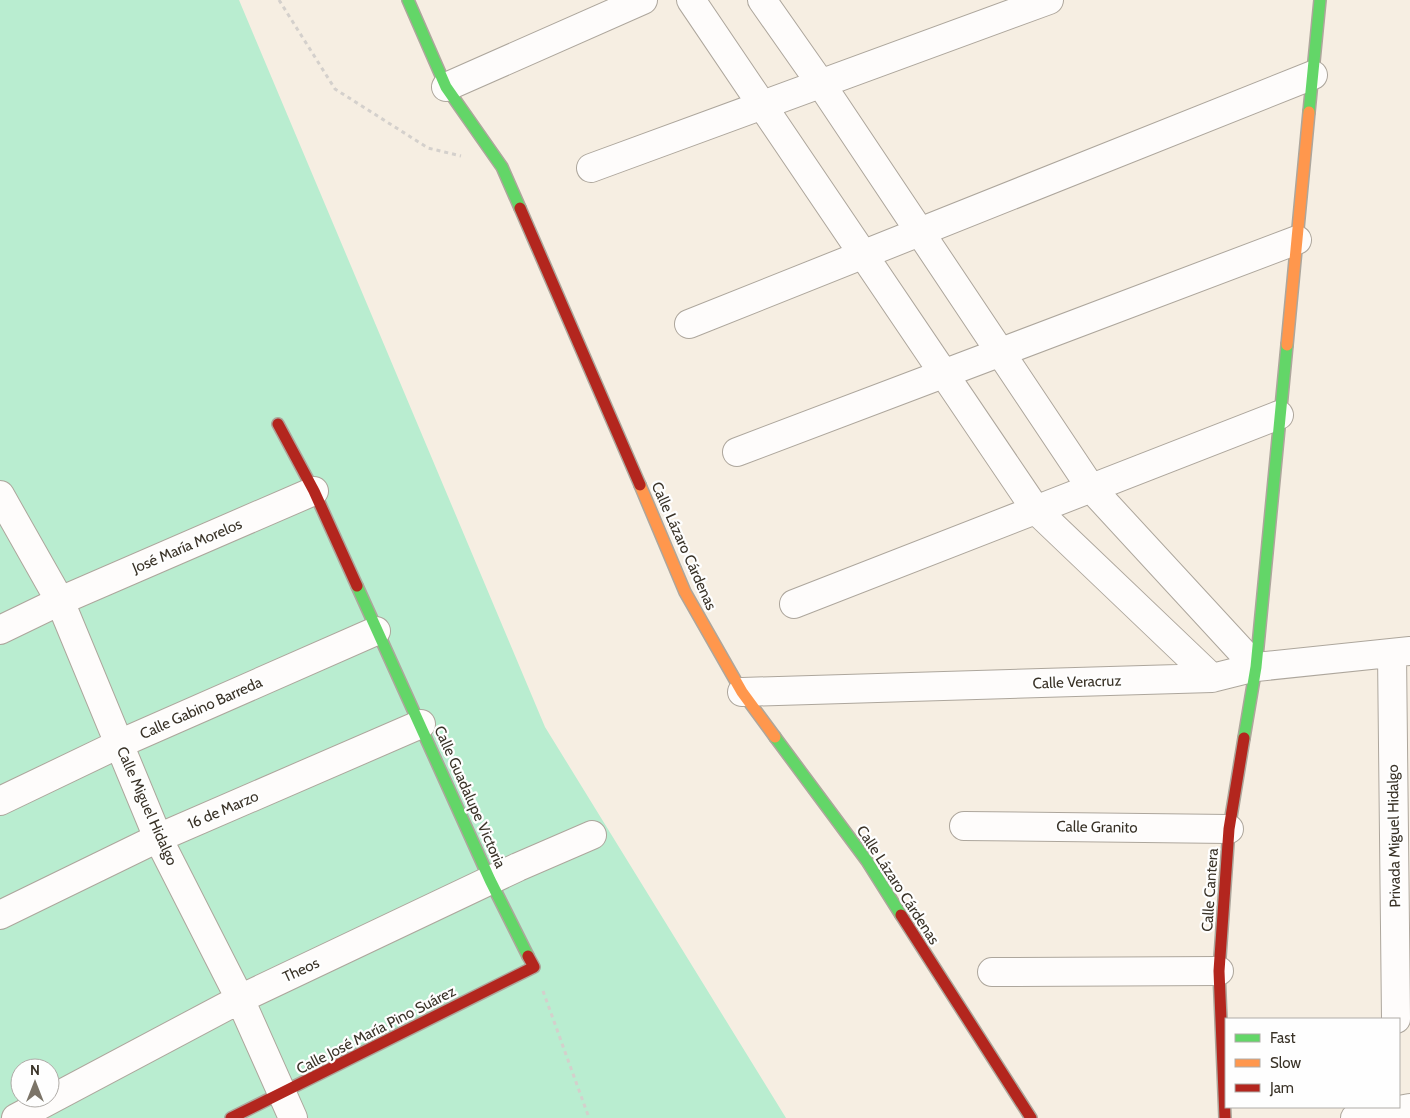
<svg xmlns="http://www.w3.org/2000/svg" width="1410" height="1118" font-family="Cabin,sans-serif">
<rect width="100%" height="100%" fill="#f6eee2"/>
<path fill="#b9edd0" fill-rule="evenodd" d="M0 0H239L545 727 786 1118H0ZM20 1068H50V1098H20Z"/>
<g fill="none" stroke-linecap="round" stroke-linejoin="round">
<g stroke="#ada69c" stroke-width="30">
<path id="street" d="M691 0 1036 510 1212 678
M762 0 821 84 1091 488 1256 667
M446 87 643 0
M591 168 1049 0
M689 324 1313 75
M737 452 1297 240
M0 495 60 601 158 838 240 999 293 1118
M794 604 1279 415
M0 630 60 601 314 491
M1392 653 1396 1019
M742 692 1212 678 1256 667 1410 651
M0 801 119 744 376 631
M964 826 1229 829
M0 915 158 838 421 724
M992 972 1219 971
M16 1118 240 999 518 867 592 835
M1355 1118 1410 1108"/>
</g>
<g stroke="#ada69c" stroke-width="14">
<path id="fast" d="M408 0 446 87 502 167 520 208
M1309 112 1320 0
M357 586 490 880 528 956
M775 737 867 861 901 915
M1244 738 1256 667 1287 345"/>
</g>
<g stroke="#ada69c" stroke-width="14">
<path id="slow" d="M1287 345 1309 112
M640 485 685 592 742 692 775 737"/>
</g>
<g stroke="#ada69c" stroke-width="14">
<path id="jam" d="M520 208 640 485
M278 424 314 491 357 586
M901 915 1031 1118
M231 1118 534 967 528 956
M1225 1118 1219 971 1229 829 1244 738"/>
</g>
<path stroke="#d4d0cc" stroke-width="3" stroke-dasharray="4 4" stroke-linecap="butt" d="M279 0 335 89 428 148 461 156
M543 991 589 1118"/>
<use href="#street" stroke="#fefcfb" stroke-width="28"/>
<use href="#fast" stroke="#63d668" stroke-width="11"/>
<use href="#slow" stroke="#ff974d" stroke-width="11"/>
<use href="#jam" stroke="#b3261e" stroke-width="11"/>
</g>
<g text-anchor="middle" stroke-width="4.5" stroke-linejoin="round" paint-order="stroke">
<g font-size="15" fill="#393227" stroke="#fefefe">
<text transform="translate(187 546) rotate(-23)" y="5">José María Morelos</text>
<text transform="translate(684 546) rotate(66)" y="5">Calle Lázaro Cárdenas</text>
<text transform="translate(1077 682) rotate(-2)" y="5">Calle Veracruz</text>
<text transform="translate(201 708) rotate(-24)" y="5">Calle Gabino Barreda</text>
<text transform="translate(470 797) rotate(66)" y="5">Calle Guadalupe Victoria</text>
<text transform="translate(147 806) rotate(66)" y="5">Calle Miguel Hidalgo</text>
<text transform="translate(223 810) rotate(-23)" y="5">16 de Marzo</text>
<text transform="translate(1097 827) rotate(1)" y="5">Calle Granito</text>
<text transform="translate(1394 836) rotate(-91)" y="5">Privada Miguel Hidalgo</text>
<text transform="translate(898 885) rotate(57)" y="5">Calle Lázaro Cárdenas</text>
<text transform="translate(1210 890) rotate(-86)" y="5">Calle Cantera</text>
<text transform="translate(301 970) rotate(-25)" y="5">Theos</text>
<text transform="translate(376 1030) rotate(-27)" y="5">Calle José María Pino Suárez</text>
</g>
</g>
<rect x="1225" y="1018" width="175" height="90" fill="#fefefe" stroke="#afaca8"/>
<rect x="1235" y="1034" width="25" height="8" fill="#63d668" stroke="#afaca8"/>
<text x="1270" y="1043" font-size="15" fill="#393227">Fast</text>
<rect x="1235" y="1059" width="25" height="8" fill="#ff974d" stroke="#afaca8"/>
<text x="1270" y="1068" font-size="15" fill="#393227">Slow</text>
<rect x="1235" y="1084" width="25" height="8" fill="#b3261e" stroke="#afaca8"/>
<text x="1270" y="1093" font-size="15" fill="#393227">Jam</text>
<g transform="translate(35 1083)"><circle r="24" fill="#fefefe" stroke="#afaca8"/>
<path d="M0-4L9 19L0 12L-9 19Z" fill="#7b7468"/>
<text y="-8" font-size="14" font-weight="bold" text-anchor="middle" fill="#393227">N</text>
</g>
</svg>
